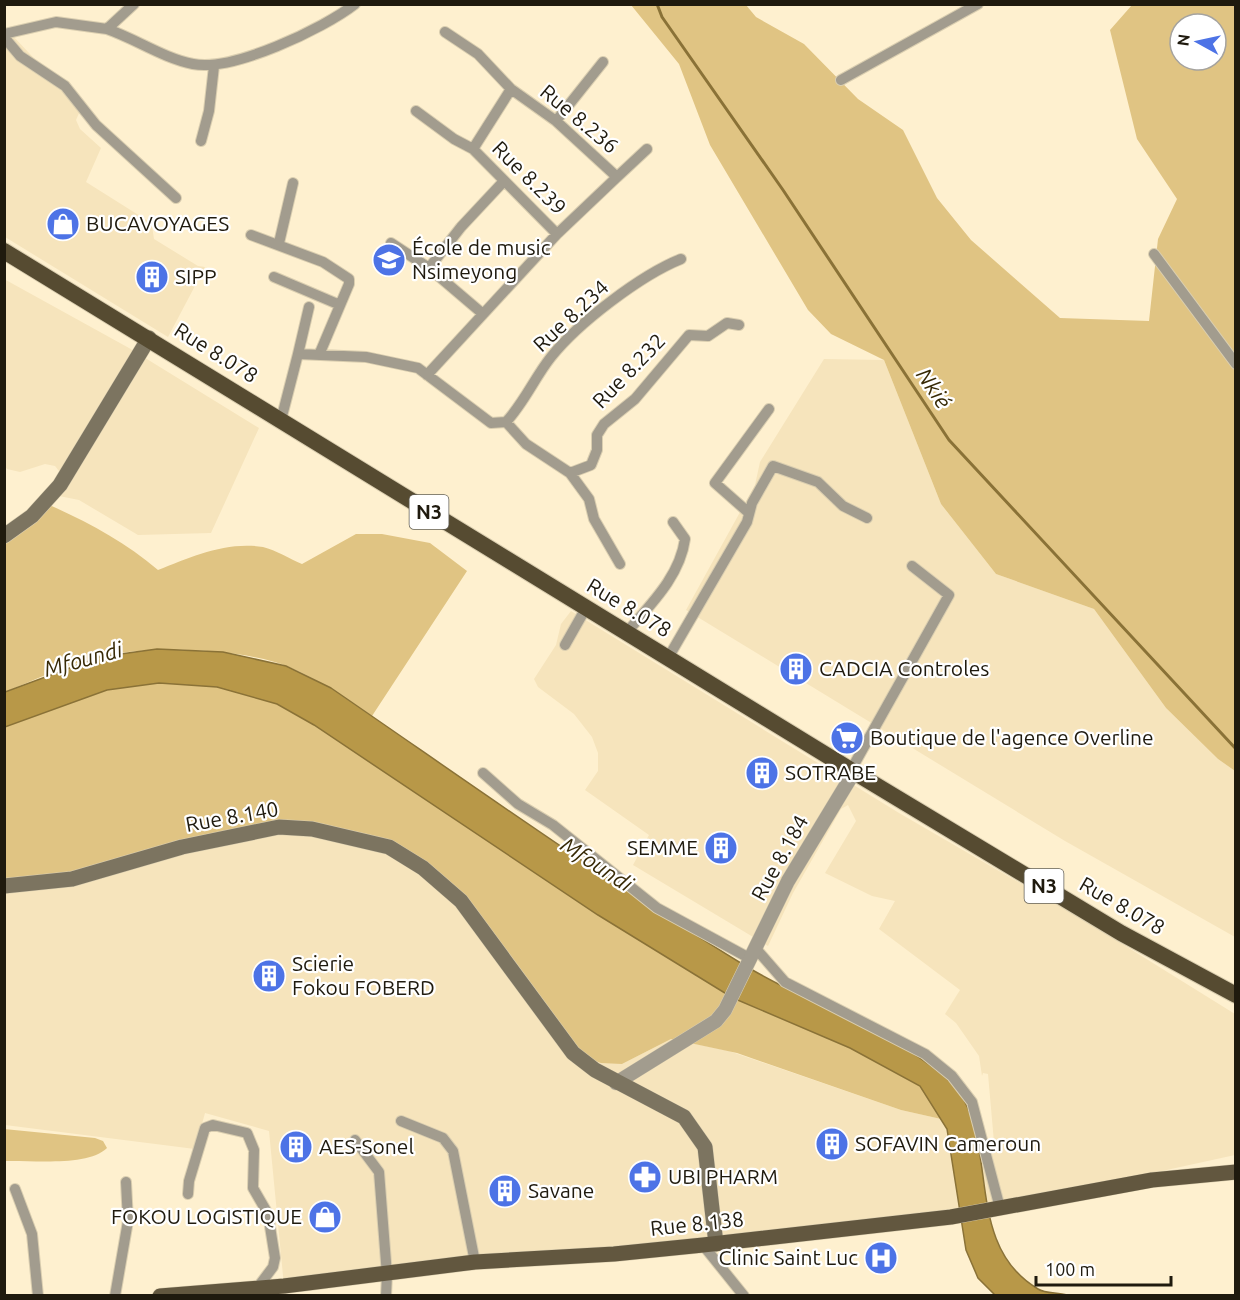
<svg xmlns="http://www.w3.org/2000/svg" width="1240" height="1300" font-family="Ubuntu,sans-serif">
<rect width="100%" height="100%" fill="#fef0cf"/>
<path fill="#f6e4bc" d="M4 34 13 36 45 70 80 111 76 120 80 129 101 148 86 182 148 221 152 226 154 239 198 266 205 267 168 337 5 237Z
M4 279 129 348 259 428 211 533 138 535 79 500 59 496V471L55 466 45 464 20 472 7 469 4 465Z
M824 359 884 360 941 504 996 574 1094 609 1166 708 1218 759 1235 771V937L1065 841 686 610 755 485 760 462Z
M571 611 899 813 1082 919 1235 1014V1155L1162 1171 953 1209 284 1286 269 1131 205 1113 195 1149 5 1125V886L248 832 351 836 423 868 622 1064 671 1039 729 1051 901 1110 941 1119 965 1128 991 1143 994 1142 988 1074 983 1073 982 1076 979 1056 956 1023 945 1014 960 990 879 929 895 901 872 896 825 873 856 821 848 805 841 809 793 893 768 946 633 865 649 835 585 790 598 771V753L592 737 574 714 538 687 534 679 556 645 561 624Z"/>
<path fill="#e0c483" fill-rule="evenodd" d="M631 5H746L756 17 804 44 858 99 903 130 937 198 971 240 1060 318 1149 321 1158 239 1177 199 1137 139 1110 30 1132 5H1235V771L1218 759 1166 708 1094 609 996 574 941 504 884 360 831 334 808 310 710 145 679 64ZM1180 24H1216V60H1180Z
M45 503C86 521 124 541 158 570 191 557 226 541 263 547 276 550 290 559 302 564L356 534H382L430 543 467 571 372 716C345 697 319 680 289 667 244 648 147 645 99 657 67 664 35 680 5 692V536Z
M159 683 217 687 277 704 314 725 598 915 733 998 850 1048 920 1086 941 1119 901 1110 737 1053 671 1039 622 1064 601 1063 573 1053 461 901 390 847 279 827 72 879 5 886V727L107 690Z
M4 1129 95 1138 103 1141 107 1148C88 1167 31 1160 5 1161Z"/>
<path fill="#b89848" stroke="#8a7237" stroke-width="1.5" d="M157 649 223 652 286 666 331 688C468 782 602 878 744 965 809 1005 886 1027 945 1077 1006 1128 957 1241 1038 1289 1046 1294 1057 1292 1067 1295H995L978 1278 966 1250 947 1129 920 1086 850 1048 733 998 598 915 314 725 277 704 217 687 159 683 107 690 5 727V692L99 657Z"/>
<g fill="none" stroke-linecap="round" stroke-linejoin="round">
<path stroke="#8a7237" stroke-width="3" d="M657 4 662 17 783 190 949 440 1236 749"/>
<g stroke="#daceb0" stroke-width="12">
<path id="minor" d="M107 29C136 39 163 58 193 64 232 72 323 29 355 4
M4 34 56 22 107 29 134 4
M4 37 20 56 65 86 96 125 176 198
M841 80 978 4
M511 89 473 149 557 234
M416 111 454 139 473 149
M556 121 603 62
M201 141 209 111 214 66
M617 177 647 149
M251 235 323 262 349 279V284L319 355
M279 243 293 183
M391 243 429 268 483 314
M1154 254 1236 364
M429 268 461 227 504 181
M274 277 340 305
M298 354 309 307
M427 375 557 234 617 177 556 121 511 89 478 54 445 32
M281 420 298 354 366 357 418 368 491 423 506 422 526 444 570 473 589 499 594 519 620 564
M506 422C524 403 535 377 551 357 578 323 641 275 681 259
M570 473 591 465 597 450V435L604 424 635 399 689 335 708 336 727 323 739 325
M749 513 715 483 769 409
M627 632C651 604 680 576 685 539L673 522
M565 645 586 608
M668 658 747 522 752 503 773 466 818 482 843 506 867 518
M851 770 949 595 912 566
M483 773 518 804 553 825 657 908 751 959
M757 950 785 982 925 1054 952 1076 972 1102 1000 1208
M401 1121 443 1138 453 1151 475 1262
M355 1140 379 1172 387 1275 386 1296
M15 1189 32 1234 38 1296
M188 1194 189 1181 205 1128 213 1125 247 1133 254 1150 253 1188 268 1214 275 1258 273 1267 258 1287
M703 1245 744 1296
M115 1296 128 1221 126 1182"/>
</g>
<g stroke="#daceb0" stroke-width="15">
<path id="tertiary" d="M616 1083 716 1021 725 1010 788 881 854 772"/>
</g>
<g stroke="#daceb0" stroke-width="16">
<path id="secondary" d="M4 536 32 516 60 485 149 338
M4 886 72 879 182 847 279 827 312 829 389 847 423 868 461 901 573 1053 595 1070 684 1117 705 1147 716 1244"/>
</g>
<g stroke="#daceb0" stroke-width="16">
<path id="primary" d="M160 1296 284 1286 475 1262 614 1254 703 1245 951 1217 1152 1180 1236 1172"/>
</g>
<g stroke="#daceb0" stroke-width="18">
<path id="trunk" d="M4 251 854 772 1121 933 1236 995"/>
</g>
<use href="#minor" stroke="#a29c8e" stroke-width="10"/>
<use href="#tertiary" stroke="#a29c8e" stroke-width="14"/>
<use href="#secondary" stroke="#7c7460" stroke-width="15"/>
<use href="#primary" stroke="#62573f" stroke-width="15"/>
<use href="#trunk" stroke="#564b31" stroke-width="16"/>
</g>
<defs>
<g id="shop-disc" transform="scale(1.725)"><circle r="9.5" fill="#4d73e6" stroke="#fff"/><path d="M-5-2.5h2.3a2.7 3.5 0 0 1 5.4 0H5L5.5 6h-11ZM-1.5-2.5h3a1.5 2.3 0 0 0-3 0Z" fill="#fff"/></g>
<g id="school-disc" transform="scale(1.725)"><circle r="9.5" fill="#4d73e6" stroke="#fff"/><path d="M0-5L7-2L0 1L-7-2ZM-4 1L0 2.5L4 1V4Q0 6-4 4Z" fill="#fff"/></g>
<g id="building-disc" transform="scale(1.725)"><circle r="9.5" fill="#4d73e6" stroke="#fff"/><path d="M-4-6H4V6H1V3H-1V6H-4ZM-2.5-4.3h1.7v1.8h-1.7ZM.8-4.3h1.7v1.8H.8ZM-2.5-1h1.7V.8h-1.7ZM.8-1h1.7V.8H.8Z" fill="#fff"/></g>
<g id="supermarket-disc" transform="scale(1.725)"><circle r="9.5" fill="#4d73e6" stroke="#fff"/><path d="M-6-5.5h2.5l.6 2H6L4.5 2H-2.5L-4.4-4H-6ZM-1.5 3.2a1.3 1.3 0 1 0 .1 0ZM3 3.2a1.3 1.3 0 1 0 .1 0Z" fill="#fff"/></g>
<g id="pharmacy-disc" transform="scale(1.725)"><circle r="9.5" fill="#4d73e6" stroke="#fff"/><path d="M-2-6h4v4h4v4h-4v4h-4v-4h-4v-4h4Z" fill="#fff"/></g>
<g id="hospital-disc" transform="scale(1.725)"><circle r="9.5" fill="#4d73e6" stroke="#fff"/><path d="M-5-5h3v3.5h4V-5h3V5h-3V1.5h-4V5h-3Z" fill="#fff"/></g>
</defs>
<g fill-rule="evenodd">
<use href="#shop-disc" x="63" y="224"/>
<use href="#school-disc" x="389" y="260"/>
<use href="#building-disc" x="152" y="277"/>
<use href="#building-disc" x="796" y="669"/>
<use href="#supermarket-disc" x="847" y="738"/>
<use href="#building-disc" x="762" y="773"/>
<use href="#building-disc" x="721" y="848"/>
<use href="#building-disc" x="269" y="976"/>
<use href="#building-disc" x="832" y="1144"/>
<use href="#building-disc" x="296" y="1147"/>
<use href="#pharmacy-disc" x="645" y="1177"/>
<use href="#building-disc" x="505" y="1191"/>
<use href="#shop-disc" x="325" y="1217"/>
<use href="#hospital-disc" x="881" y="1258"/>
</g>
<g text-anchor="middle" stroke-width="4.5" stroke-linejoin="round" paint-order="stroke">
<g fill="#fff" stroke="#625f56" stroke-width="1.5">
<rect x="409.5" y="495" width="39" height="34" rx="4.5"/>
<rect x="1024.5" y="869" width="39" height="34" rx="4.5"/>
</g>
<g font-size="20" font-weight="bold" fill="#1f1a0e">
<text x="429" y="519">N3</text>
<text x="1044" y="893">N3</text>
</g>
<g font-size="21" fill="#1f1a0e" stroke="#fff">
<text transform="translate(579 119) rotate(40)" y="7">Rue 8.236</text>
<text transform="translate(529 178) rotate(45)" y="7">Rue 8.239</text>
<text transform="translate(571 316) rotate(-43)" y="7">Rue 8.234</text>
<text transform="translate(216 353) rotate(32)" y="7">Rue 8.078</text>
<text transform="translate(629 371) rotate(-46)" y="7">Rue 8.232</text>
<text transform="translate(629 608) rotate(31)" y="7">Rue 8.078</text>
<text transform="translate(232 817) rotate(-10)" y="7">Rue 8.140</text>
<text transform="translate(780 858) rotate(-61)" y="7">Rue 8.184</text>
<text transform="translate(1122 906) rotate(30)" y="7">Rue 8.078</text>
<text transform="translate(697 1224) rotate(-6)" y="7">Rue 8.138</text>
</g>
<g font-size="21" fill="#1f1a0e" stroke="#fff" text-anchor="start">
<text x="86" y="231">BUCAVOYAGES</text>
<text x="412" y="255">École de music<tspan x="412" dy="24">Nsimeyong</tspan></text>
<text x="175" y="284">SIPP</text>
<text x="819" y="676">CADCIA Controles</text>
<text x="870" y="745">Boutique de l'agence Overline</text>
<text x="785" y="780">SOTRABE</text>
<text x="698" y="855" text-anchor="end">SEMME</text>
<text x="292" y="971">Scierie<tspan x="292" dy="24">Fokou FOBERD</tspan></text>
<text x="855" y="1151">SOFAVIN Cameroun</text>
<text x="319" y="1154">AES-Sonel</text>
<text x="668" y="1184">UBI PHARM</text>
<text x="528" y="1198">Savane</text>
<text x="302" y="1224" text-anchor="end">FOKOU LOGISTIQUE</text>
<text x="858" y="1265" text-anchor="end">Clinic Saint Luc</text>
</g>
<g font-size="22" font-style="italic" fill="#382a06" stroke="#fff">
<text transform="translate(934 388) rotate(56)" y="8">Nkié</text>
<text transform="translate(83 659) rotate(-15)" y="8">Mfoundi</text>
<text transform="translate(597 864) rotate(33)" y="8">Mfoundi</text>
</g>
</g>
<rect width="1240" height="1300" fill="none" stroke="#1f1a0e" stroke-width="12"/>
<g transform="translate(1198 42) rotate(278)"><circle r="28" fill="#ffffff" stroke="#a5a39f" stroke-width="1.5"/>
<path d="M0-4.5L10 22L0 15L-10 22Z" fill="#4d73e6"/>
<text y="-9" font-size="16" font-weight="bold" text-anchor="middle" fill="#1f1a0e">N</text>
</g>
<path d="M1036 1276v9h135v-9" fill="none" stroke="#1f1a0e" stroke-width="3"/>
<text x="1045" y="1276" font-size="18" fill="#1f1a0e" stroke="#ffffff" stroke-width="4.5" paint-order="stroke">100 m</text>
</svg>
